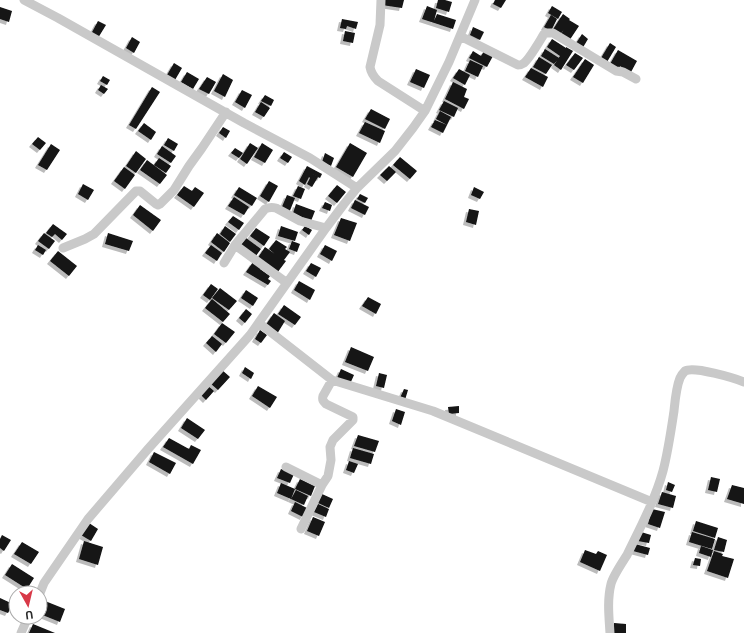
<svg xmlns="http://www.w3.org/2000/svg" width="744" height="633" font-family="'Public Sans',sans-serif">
<defs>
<filter id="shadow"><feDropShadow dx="-3" dy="3" stdDeviation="0" flood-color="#0004"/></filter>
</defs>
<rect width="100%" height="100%" fill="#fff"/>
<path fill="#131313" filter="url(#shadow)" d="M383 0H404L402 8 382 5Z
M438 0H445L452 2 449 12 436 8Z
M495 0H506L501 8 493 4Z
M427 6 437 10 434 21 437 14 456 20 453 29 422 19Z
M552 6 562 12 558 19 548 13Z
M0 7 12 11 9 22 0 19Z
M563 14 570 19 569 20 579 26 569 41 560 36 564 29 560 35 552 31 559 20 561 21 559 20Z
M551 15 557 19 551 31 544 27Z
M342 19 358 22 356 29 347 26 346 29 340 28Z
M98 21 106 25 98 38 91 34Z
M473 27 484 32 480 40 470 35Z
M345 31 355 33 353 43 343 41Z
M582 34 588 39 582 49 575 45Z
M132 37 140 42 134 53 126 48Z
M552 39 566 48V47L573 51 561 70 554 65 560 56 547 47Z
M610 43 616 47 607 62 601 58Z
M545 49 559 58 554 64 541 56Z
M618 50 637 61 631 72 620 66 619 69 610 64Z
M473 51 481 56 484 51 493 56 487 67 469 58Z
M575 53 583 58 574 70 566 65Z
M539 57 552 65 546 74 533 67Z
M585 59 594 65 583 83 573 77Z
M470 60 483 66 478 77 465 71Z
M174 63 182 68 175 80 167 75Z
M531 68 548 77 543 87 525 77Z
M416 69 430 75 424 88 410 82Z
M459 69 470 75 465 85 453 78Z
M187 72 199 79 193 89 181 82Z
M223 74 233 80 225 97 214 91Z
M103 76 110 80 107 85 100 81Z
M207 77 216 82 209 94 199 89Z
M453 82 467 89 464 97 469 99 464 109 445 99Z
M101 85 108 89 104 94 98 90Z
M152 87 160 92 136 129 129 125Z
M242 90 252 95 245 108 235 102Z
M265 95 274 100 271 106 261 101Z
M444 101 458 108 454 117 439 110Z
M261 102 270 108 264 117 255 112Z
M371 109 390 119 385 129 365 119Z
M440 111 451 117 447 125 436 119Z
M435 120 447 125 443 133 431 127Z
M365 122 385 131 380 143 359 133Z
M144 123 156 132 151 140 138 131Z
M223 127 230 131 226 138 219 133Z
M38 137 46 143 40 150 32 144Z
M168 138 178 144 174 151 164 145Z
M250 143 258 148 247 164 240 159Z
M262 143 273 150 265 163 254 157Z
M350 143 367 153 353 177 336 167Z
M51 144 60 150 47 170 38 165Z
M162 146 176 156 171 163 157 154Z
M235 148 243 153 239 158 231 153Z
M136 151 146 159 136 173 126 166Z
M284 152 292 157 288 163 280 158Z
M325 153 334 158 331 166 322 162Z
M400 157 417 171 410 179 393 165Z
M159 158 171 166 166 173 154 165Z
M147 160 167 175 160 184 140 170Z
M307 166 322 174 320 178 312 174 318 177 312 187 307 184 310 178 309 177 305 185 299 181Z
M389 166 396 172 387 181 380 175Z
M124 167 135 175 125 189 114 181Z
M269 181 278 186 269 202 260 196Z
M83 184 94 190 88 200 78 194Z
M337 185 346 192 337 203 328 196Z
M184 186 192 191 195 187 204 193 194 207 177 195Z
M298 186 305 189 301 199 293 196Z
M239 187 257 198 252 206 234 195Z
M474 187 484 192 480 199 471 195Z
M360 194 368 198 365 203 357 199Z
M287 195 295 198 289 213 281 209Z
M234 197 249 207 244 215 228 206Z
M355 200 369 207 365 215 351 208Z
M325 202 332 205 330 211 322 208Z
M296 204 315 211 311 221 293 213Z
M140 205 161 220 153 231 133 215Z
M469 209 479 211 476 225 466 222Z
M233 216 244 223 239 230 228 222Z
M341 218 357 223 350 241 334 235Z
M53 224 67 234 62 240 55 234 52 237 46 233Z
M225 226 236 234 230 242 220 234Z
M281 226 298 232 295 241 278 236Z
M305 226 312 230 309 235 302 230Z
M256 228 270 237 264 246 250 236Z
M44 233 55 241 49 249 38 241Z
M108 233 133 241 129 251 105 244Z
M217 233 230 243 224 252 211 242Z
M246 238 261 249 255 257 240 246Z
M276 240 287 247 285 249 290 252 284 260 286 261 277 273 257 259 265 247 275 254 269 249Z
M292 241 300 244 297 252 289 249Z
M38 245 46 250 43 255 35 250Z
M211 245 222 253 217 261 205 253Z
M325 245 337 251 332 261 320 254Z
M58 251 77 266 69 276 50 261Z
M253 262 261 267 260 269 270 276 268 279 271 281 268 285 246 272Z
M311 263 321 268 316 277 306 271Z
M299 281 315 290 310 300 294 290Z
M211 284 218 289 210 300 203 295Z
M220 288 237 301 229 310 212 298Z
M246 290 258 298 253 306 241 298Z
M368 297 381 304 376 314 362 306Z
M212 299 230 314 223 322 205 308Z
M284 305 301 317 295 325 278 314Z
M246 309 252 314 245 323 239 318Z
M274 313 285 321 277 334 265 326Z
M222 323 235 332 226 343 214 334Z
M260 330 267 335 261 343 255 339Z
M212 336 222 344 216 352 206 343Z
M351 347 374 357 368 371 345 362Z
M245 367 254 373 251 379 242 373Z
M341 369 354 375 350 384 337 378Z
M222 370 230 377 218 390 210 383Z
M379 373 387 375 384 388 376 386Z
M208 386 214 391 206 400 201 395Z
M258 386 277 397 270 408 252 396Z
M404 389 408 390 405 400 400 398Z
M459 406V413L449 414 448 407Z
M396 409 405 412 401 425 392 421Z
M187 418 205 430 198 439 181 428Z
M358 435 379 441 375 452 354 446Z
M169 438 189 449 191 445 201 450 193 464 163 447Z
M353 448 374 454 371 464 350 458Z
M154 452 176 463 170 474 149 462Z
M349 461 358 464 354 473 346 470Z
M281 469 294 474 290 483 277 478Z
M711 477 720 479 717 492 708 490Z
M300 479 315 486 311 496 295 489Z
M668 482 675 485 672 492 666 490Z
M281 483 295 489 291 499 277 493Z
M732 485 744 488V504L727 499Z
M296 490 308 496 304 505 291 499Z
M662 492 676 496 673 508 658 504Z
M322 494 333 499 329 508 318 503Z
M295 502 307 508 303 517 291 511Z
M318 504 329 509 326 517 314 512Z
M652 509 665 512 660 528 648 524Z
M313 517 325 522 319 536 307 531Z
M696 521 718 528 715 538 693 531Z
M89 523 98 529 91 541 81 535Z
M641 532 651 535 649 543 638 541Z
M692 532 715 539 712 549 689 542Z
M2 535 11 540 4 551 0 548V539Z
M718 537 727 540 724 552 714 550Z
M84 541 103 547 98 565 79 559Z
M22 542 39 552 31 564 14 554Z
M635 544 650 548 648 555 633 551Z
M701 546 713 550 711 557 699 553Z
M585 550 596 554 598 551 607 555 600 571 580 562Z
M714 551 723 554 722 556 734 559 728 578 707 571Z
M695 558 701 559 700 566 693 565Z
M12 564 34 578 27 589 5 575Z
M0 598 13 604 8 613 0 610Z
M45 601 65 609 60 622 40 614Z
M614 623 626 624V633H613Z
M33 624 55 633H29Z"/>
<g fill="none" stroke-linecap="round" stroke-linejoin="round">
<path stroke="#c9c9c9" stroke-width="9" d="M24 0 58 18 244 123 310 158 357 188
M381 0 380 25 370 67C371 73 373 76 378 81L425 111
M460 36 518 65C521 65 521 65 524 63 530 58 539 42 544 34L547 33H553L616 71 623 72 636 79
M235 245 287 283
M63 248 85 239 94 234 136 191H140L156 204 158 205 160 204 174 190 189 166 202 148 226 112
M224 263 235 245 265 209C269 207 272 207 276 208L300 221 326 228
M259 323 332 380 433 411 652 502
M286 467 322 485
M301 529 322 485 328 476 331 460 330 447 333 440 353 420V417L351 416 326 404C323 401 322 400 323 396L332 380
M40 593 44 583 88 519 148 449 250 335 326 228 344 204 357 188 395 151 413 128 425 111 449 62 475 0
M21 633 28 617
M610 633C609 617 607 600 611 584 613 576 622 563 627 555 640 528 655 500 663 471 668 452 671 431 674 411 675 401 676 388 680 378 681 376 683 373 685 371 694 366 734 378 744 382"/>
</g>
<g transform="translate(28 605) rotate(172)"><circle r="19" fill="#ffffff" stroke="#ababab"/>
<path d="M0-3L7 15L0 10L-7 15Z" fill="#d83948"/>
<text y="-6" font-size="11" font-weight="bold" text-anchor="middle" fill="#2c2c2c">U</text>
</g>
</svg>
